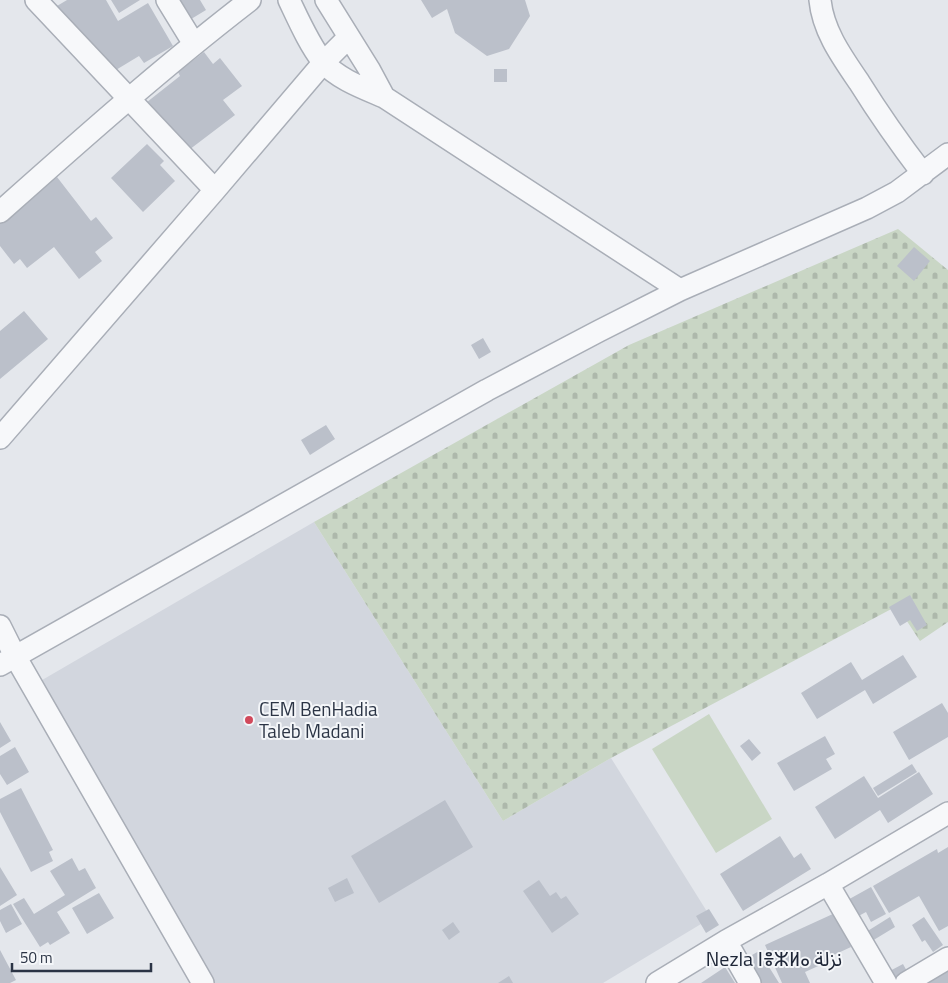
<svg xmlns="http://www.w3.org/2000/svg" width="948" height="983" font-family="'Titillium Web','Noto Sans Arabic','Noto Sans Tifinagh',sans-serif">
<defs>
<pattern id="cemetery-stones" width="16" height="16" patternUnits="userSpaceOnUse" patternTransform="scale(1.25)"><rect width="16" height="16" fill="#c9d6c5"/><path d="M2 7V4a2 2 0 0 1 4 0v3zM10 15v-3a2 2 0 0 1 4 0v3z" fill="#adb8ab"/></pattern>
</defs>
<rect width="100%" height="100%" fill="#e4e7ec"/>
<path fill="#d2d6de" d="M314 522 503 821 611 758 711 918 603 983H212L37 683Z"/>
<path fill="#c9d6c5" d="M709 714 772 819 716 853 652 749Z"/>
<path fill="url(#cemetery-stones)" d="M898 229 948 270V622L920 641 897 606 611 758 503 821 314 522 629 345Z"/>
<path fill="#bbc0ca" d="M67 0H106L118 21 148 3 173 46 144 63 139 56 101 79 57 6Z
M111 0H140L119 13Z
M162 0H200L206 10 178 27Z
M421 0H525L530 16 509 49 487 56 455 33 447 9 432 18Z
M204 52 213 64 220 58 242 86 223 100 235 115 181 156 142 106 180 76 178 72Z
M494 69H507V82H494Z
M147 144 164 161 160 165 175 181 143 212 111 178Z
M57 177 91 221 96 217 113 238 95 252 102 261 79 279 54 247 27 268 20 259 14 264 0 246V221Z
M914 247 930 261 914 281 897 266Z
M24 311 48 339 0 379V331Z
M483 338 491 352 479 359 471 345Z
M326 425 335 439 310 455 301 440Z
M910 595 927 625 917 631 910 620 900 626 889 607Z
M903 655 917 677 873 704 865 690 817 719 801 693 851 662 862 680Z
M942 703 948 713V737L909 760 893 732Z
M0 722 11 741 0 748Z
M825 736 835 754 826 759 832 769 794 791 777 763Z
M749 739 761 753 752 761 740 746Z
M15 747 29 772 7 785 0 774V756Z
M912 764 917 772 878 796 873 788Z
M919 772 933 794 888 823 880 810 835 839 815 807 864 776 878 798Z
M21 788 53 850 49 852 53 861 31 872 0 812V799Z
M445 800 473 847 379 903 351 856Z
M780 836 794 858 801 853 811 869 743 911 720 874Z
M948 847V926L939 931 919 896 889 913 873 886 937 849 938 853Z
M72 858 79 871 85 868 96 888 57 912 70 933 50 945 48 942 40 947 13 904 24 898 34 914 65 895 50 871Z
M0 867 17 895 0 906Z
M347 878 354 893 335 902 328 888Z
M539 880 550 896 556 892 561 899 566 896 579 914 552 933 523 891Z
M871 887 886 914 871 922 866 912 853 919 844 902Z
M99 893 114 918 87 934 72 908Z
M11 904 22 924 6 933 0 921V910Z
M709 909 719 925 706 933 696 916Z
M835 913 851 947 825 959 827 962 805 972 810 983H782L765 945Z
M890 917 895 927 872 941 866 932Z
M924 917 943 945 933 952 925 940 922 942 912 925Z
M453 922 460 932 449 940 442 930Z
M0 950 16 980 10 983H0Z
M759 951 779 983H753L740 962Z
M903 964 909 975 894 983 886 973Z
M948 965V983H916Z
M725 967 735 983H701Z
M509 976 513 983H498Z"/>
<g fill="none" stroke-linecap="round" stroke-linejoin="round">
<g stroke="#a9aeb7" stroke-width="24">
<path id="minor" d="M36 0 215 190
M167 0 194 44
M289 0C299 21 309 44 323 62 338 79 363 88 384 97L680 290
M326 0 369 69 384 97
M820 0C823 31 842 57 859 82 879 114 900 144 923 174
M0 212C82 139 163 67 250 0
M0 438 215 190 324 62 348 38
M0 626 15 656 203 983
M0 665 487 390 599 331 680 290 867 208 897 192 948 154
M828 884 886 983
M726 941 750 983
M657 983 726 941 828 884 948 813
M906 983 948 958"/>
</g>
<use href="#minor" stroke="#f7f8fa" stroke-width="21"/>
</g>
<circle fill="#d1495b" stroke="#f4f6f9" stroke-width="2" cx="249" cy="720" r="5"/>
<g text-anchor="middle" stroke-width="4" stroke-linejoin="round" paint-order="stroke">
<g font-size="19" fill="#2b3445" stroke="#f4f6f9" text-anchor="start">
<text x="259" y="716">CEM BenHadia<tspan x="259" dy="22">Taleb Madani</tspan></text>
</g>
<g font-size="20" fill="#1d2536" stroke="#f4f6f9">
<text x="774" y="966">Nezla ⵏⴻⵣⵍⴰ نزلة</text>
</g>
</g>
<path d="M12 963v8h139v-8" fill="none" stroke="#2b3445" stroke-width="2.5"/>
<text x="20" y="963" font-size="15" fill="#2b3445" stroke="#f4f6f9" stroke-width="4" paint-order="stroke">50 m</text>
</svg>
